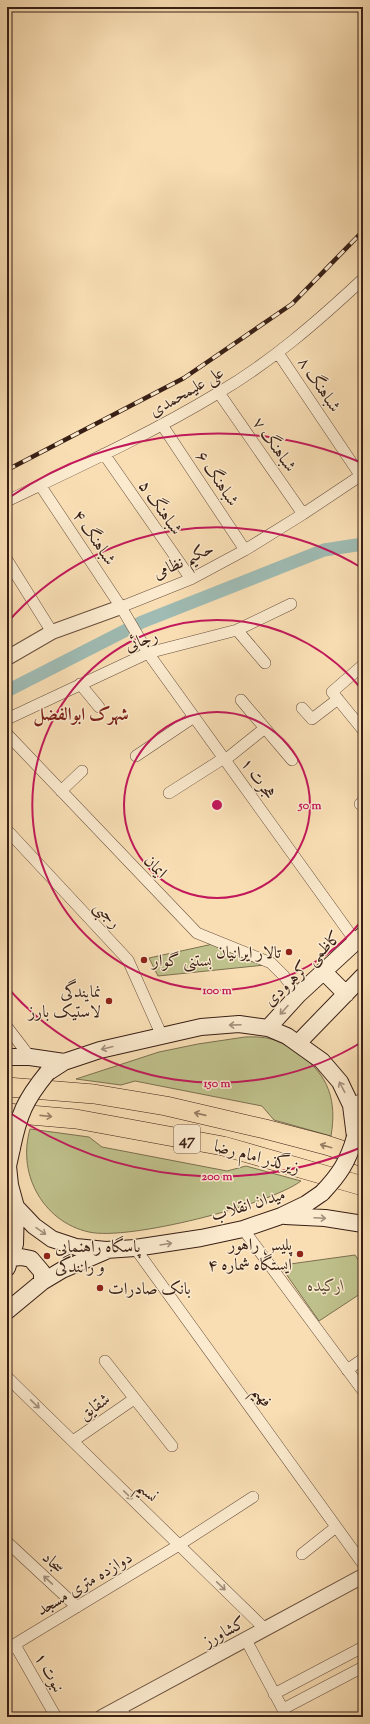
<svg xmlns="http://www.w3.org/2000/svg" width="370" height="1724" font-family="'Sorts Mill Goudy',Amiri,serif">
<rect width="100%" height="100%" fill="#f9deb4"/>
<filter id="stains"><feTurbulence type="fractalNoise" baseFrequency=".005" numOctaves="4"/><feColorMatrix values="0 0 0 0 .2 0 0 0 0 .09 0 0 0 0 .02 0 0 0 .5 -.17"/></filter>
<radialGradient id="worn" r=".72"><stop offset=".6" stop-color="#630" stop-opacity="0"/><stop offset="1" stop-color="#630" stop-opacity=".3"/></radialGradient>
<path fill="#bfc18c" stroke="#7c7050" d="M213 944 265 965 158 976 149 958Z
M245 1037C270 1036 279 1040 299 1054 329 1075 337 1101 331 1136L274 1120 262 1106 135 1081 121 1085 76 1079 159 1052 198 1044Z
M30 1129 89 1137 102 1147 227 1171 246 1166 301 1181C269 1205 128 1241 89 1232 66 1227 47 1212 36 1191 26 1172 24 1150 30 1129Z
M355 1255 363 1267V1292L319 1321 284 1271 290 1264Z"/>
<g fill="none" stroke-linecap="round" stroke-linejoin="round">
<path stroke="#9fbbb3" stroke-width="13" d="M7 691 142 622 324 550 363 544"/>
<g stroke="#684f3d" stroke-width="12">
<path id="minor" d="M278 353 360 475
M219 393 303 514
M162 425 245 550
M104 454 191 579
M40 485 121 607 148 653 356 942
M7 501C78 467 150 434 218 393 271 362 318 321 363 279
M7 560 52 632
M121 607 191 579 245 550 303 514 363 474
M237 630 265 663
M363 665 332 692 363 730
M80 684 99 707
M241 700 292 760
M302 708 312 719 338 699
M7 719 148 653 237 630 291 604
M7 734 197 933 271 963 284 976 298 995
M136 756 194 717
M225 760 265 728
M61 791 82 771
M169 793 224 758
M360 804 363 801
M7 830 128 960 162 1036
M7 1027 30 1057
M243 1229 363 1391
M135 1248 363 1564
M105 1361 172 1446
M347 1370 363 1359
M7 1377 265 1629
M73 1441 134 1399
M7 1542 77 1607
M302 1554 336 1527
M246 1640 287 1717
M15 1645 56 1717
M7 1649 179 1545 253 1497
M274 1694 363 1647
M120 1707 126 1717
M283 1709 363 1667"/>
</g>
<g stroke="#684f3d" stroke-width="16">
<path id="tertiary" d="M7 658 52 632 121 607
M351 1105 363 1101
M102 1717 363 1576"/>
</g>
<g stroke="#381f15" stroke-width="18">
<path id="secondary" d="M323 971 346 994
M268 1028 298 995 363 935
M298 1043 363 976
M7 1057H30L64 1062
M47 1073 64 1062 100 1050 201 1027 239 1024 268 1028 287 1036 322 1061 340 1082 351 1105 355 1137
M12 1148 8 1166 10 1185 16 1207 34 1226 52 1239 76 1247 106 1250 135 1248 201 1238 243 1229 281 1216 306 1204 322 1193
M285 1216 325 1218 363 1224
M11 1258 21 1257 31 1259 42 1272V1282
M7 1268 15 1244 16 1207
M7 1311 42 1282 62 1270 106 1251"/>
</g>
<g stroke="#381f15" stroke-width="20">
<path id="trunk" d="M7 1087 94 1094 166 1106 265 1129 326 1145 363 1157
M7 1113 76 1119 223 1146 363 1186"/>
</g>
<use href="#minor" stroke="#fbeace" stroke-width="11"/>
<use href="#tertiary" stroke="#fbeace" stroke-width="14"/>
<use href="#secondary" stroke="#fbeace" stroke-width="16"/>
<use href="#trunk" stroke="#f9deb4" stroke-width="19"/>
<g stroke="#381f15" stroke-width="4.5">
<path id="rail" d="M7 470 184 378 292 304 363 231"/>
</g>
<use href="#rail" stroke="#fbeace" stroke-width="3" stroke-dasharray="9" stroke-linecap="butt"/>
<g stroke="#381f15" stroke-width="18" stroke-linecap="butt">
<path id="secondary-bridge" d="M12 1148C19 1114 25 1100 47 1073
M322 1193C339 1175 348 1162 355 1137"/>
</g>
<use href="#secondary-bridge" stroke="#fbeace" stroke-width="16"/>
</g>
<defs><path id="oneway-shaft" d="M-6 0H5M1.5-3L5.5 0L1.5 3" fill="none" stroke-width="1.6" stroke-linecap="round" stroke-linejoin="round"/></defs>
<g stroke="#a38f7b">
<use href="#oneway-shaft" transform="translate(284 1010) rotate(132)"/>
<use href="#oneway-shaft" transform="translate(235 1025) rotate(178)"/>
<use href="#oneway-shaft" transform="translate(107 1048) rotate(166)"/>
<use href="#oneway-shaft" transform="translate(342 1087) rotate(-118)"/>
<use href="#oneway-shaft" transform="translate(320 1218) rotate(3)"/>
<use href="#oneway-shaft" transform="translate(41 1231) rotate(35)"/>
<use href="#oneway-shaft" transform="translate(166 1244) rotate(-9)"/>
<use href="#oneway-shaft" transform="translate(35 1404) rotate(44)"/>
<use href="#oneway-shaft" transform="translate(128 1495) rotate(44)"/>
<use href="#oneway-shaft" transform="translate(48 1580) rotate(-137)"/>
<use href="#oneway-shaft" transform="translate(221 1586) rotate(44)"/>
</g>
<g stroke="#987e64">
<use href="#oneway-shaft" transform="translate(200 1114) rotate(-167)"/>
<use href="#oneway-shaft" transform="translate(46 1116) rotate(6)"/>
<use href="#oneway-shaft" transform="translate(326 1146) rotate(-164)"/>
</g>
<g fill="none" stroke="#c2185b" stroke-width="2">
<circle cx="217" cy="805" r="93"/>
<path d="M363 919A185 185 0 1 1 363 691"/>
<path d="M362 1042A278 278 0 0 1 7 987M7 623A278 278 0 0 1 362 568"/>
<path d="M362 1147A371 371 0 0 1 10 1113M10 497A371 371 0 0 1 362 463"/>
</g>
<g fill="#8f2418" stroke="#fbeace" stroke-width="1.5">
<circle cx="289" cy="952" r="4"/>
<circle cx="144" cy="960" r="4"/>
<circle cx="109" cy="1001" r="4"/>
<circle cx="300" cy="1254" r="4"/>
<circle cx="47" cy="1256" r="4"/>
<circle cx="100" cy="1288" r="4"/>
</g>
<g text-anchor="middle" stroke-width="3" stroke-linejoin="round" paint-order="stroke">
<rect fill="#fbeace" stroke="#725c4c" stroke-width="1" x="174" y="1125" width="26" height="28" rx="3"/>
<g font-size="16" font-weight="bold" fill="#381f15">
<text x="187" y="1145">47</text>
</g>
<g font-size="17" fill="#381f15" stroke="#fbeace">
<text transform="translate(320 384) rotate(56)" y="6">شباهنگ ۸</text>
<text transform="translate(186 391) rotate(-30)" y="6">علی علیمحمدی</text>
<text transform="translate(275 444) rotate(55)" y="6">شباهنگ ۷</text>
<text transform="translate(218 478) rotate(56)" y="6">شباهنگ ۶</text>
<text transform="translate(161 507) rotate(55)" y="6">شباهنگ ۵</text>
<text transform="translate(95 537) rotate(56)" y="6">شباهنگ ۴</text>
<text transform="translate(183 560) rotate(-25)" y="6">حکیم نظامی</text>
<text transform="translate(141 640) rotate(-20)" y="6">رجائی</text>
<text transform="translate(259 778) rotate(54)" y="6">هجرت ۱</text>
<text transform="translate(156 866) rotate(46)" y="6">ایمان</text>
<text transform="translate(108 914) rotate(47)" y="6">رجبی</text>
<text transform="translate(302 968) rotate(-44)" y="6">کاظمی کرهرودی</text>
<text transform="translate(257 1156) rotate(15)" y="6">زیرگذر امام رضا</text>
<text transform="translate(248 1204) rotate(-17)" y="6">میدان انقلاب</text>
<text transform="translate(263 1396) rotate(54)" y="6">فهیم</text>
<text transform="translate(94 1406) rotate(-35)" y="6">شقایق</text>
<text transform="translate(148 1491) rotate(44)" y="6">نسیم</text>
<text transform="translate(54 1562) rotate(43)" y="6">سجاد</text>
<text transform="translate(84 1583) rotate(-31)" y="6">دوازده متری مسجد</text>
<text transform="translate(224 1631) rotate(-28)" y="6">کشاورز</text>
<text transform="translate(50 1672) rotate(60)" y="6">نبوت ۱</text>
</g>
<g font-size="17" fill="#381f15" stroke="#fbeace" text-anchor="end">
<text x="281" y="958">تالار ایرانیان</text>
<text x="152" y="966" text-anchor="start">بستنی گوار</text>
<text x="101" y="997">نمایندگی<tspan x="101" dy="20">لاستیک بارز</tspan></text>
<text x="292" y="1250">پلیس راهور<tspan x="292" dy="20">ایستگاه شماره ۴</tspan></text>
<text x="55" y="1252" text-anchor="start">پاسگاه راهنمایی<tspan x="55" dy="20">و رانندگی</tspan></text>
<text x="108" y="1294" text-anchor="start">بانک صادرات</text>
</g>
<g font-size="17" font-style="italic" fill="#605039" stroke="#fbeace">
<text x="326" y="1291">ارکیده</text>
</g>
<g font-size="18" font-weight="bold" fill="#7a1f14" stroke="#fbeace">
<text x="81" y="720">شهرک ابوالفضل</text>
</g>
</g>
<circle cx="217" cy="805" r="6" fill="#c2185b" stroke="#fbeace" stroke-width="2"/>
<g font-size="12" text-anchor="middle" font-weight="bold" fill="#c2185b" stroke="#fbeace" stroke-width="3" stroke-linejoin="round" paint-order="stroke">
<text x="310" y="809">50 m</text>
<text x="217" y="994">100 m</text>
<text x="217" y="1087">150 m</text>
<text x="217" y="1180">200 m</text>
</g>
<rect width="370" height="1724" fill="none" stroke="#f9deb4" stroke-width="24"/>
<rect x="8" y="8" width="354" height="1708" fill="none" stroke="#381f15" stroke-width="2"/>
<rect x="12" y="12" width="346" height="1700" fill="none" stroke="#381f15"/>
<rect width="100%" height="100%" filter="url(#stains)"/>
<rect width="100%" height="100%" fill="url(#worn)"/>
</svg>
